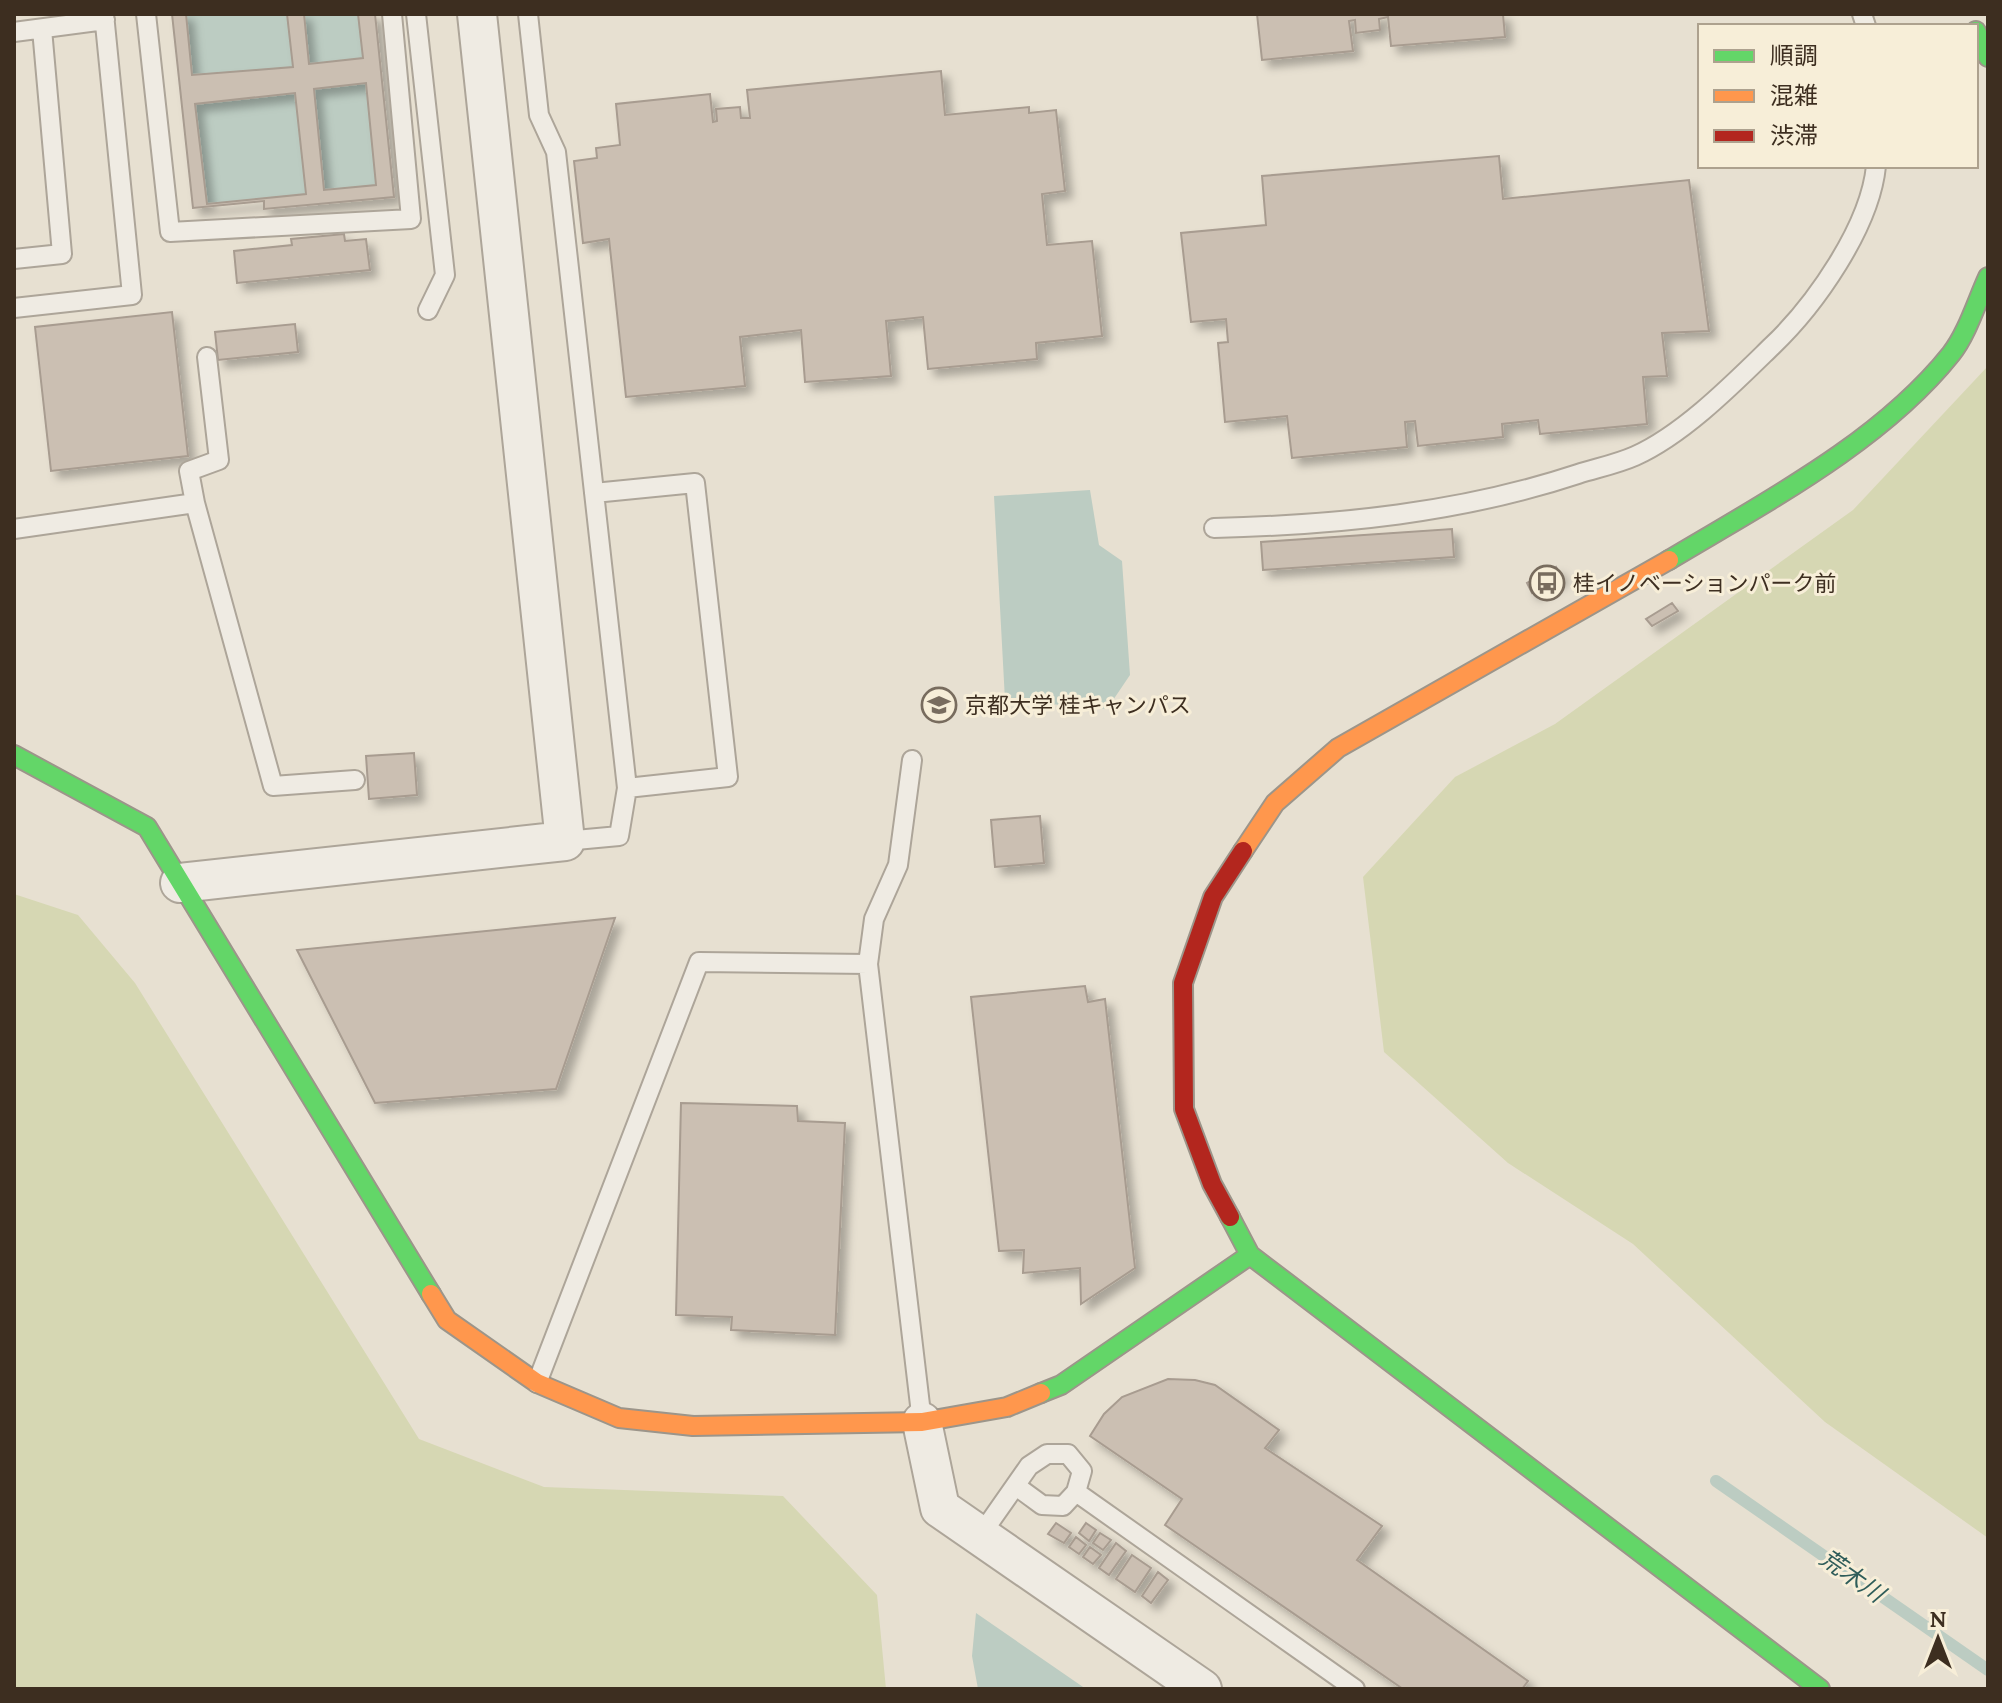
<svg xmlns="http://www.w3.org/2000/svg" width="2002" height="1703" font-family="Lora,'Noto Sans JP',serif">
<defs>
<filter id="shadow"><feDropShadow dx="7" dy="7" stdDeviation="4" flood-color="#0004"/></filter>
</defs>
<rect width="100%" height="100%" fill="#e7e0d1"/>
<path fill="#d6d7b3" d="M1988 366V1538L1825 1422 1633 1244 1508 1163 1384 1052 1363 877 1455 777 1555 724 1853 510Z
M14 894 78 915 135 983 419 1439 544 1487 783 1496 877 1595 886 1689H14Z"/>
<path fill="#bcccc2" d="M186 14H287L293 67 192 75Z
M304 14H358L363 58 309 64Z
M366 83 376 185 324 190 314 89Z
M295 93 306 194 207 204 195 104Z
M1090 490 1099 545 1122 561 1130 675 1107 709 1005 700 994 496Z
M976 1613 1086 1689H978L972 1656Z"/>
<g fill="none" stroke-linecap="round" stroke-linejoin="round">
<path stroke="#bcccc2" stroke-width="12" d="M1716 1481 1988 1670"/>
</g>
<path fill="#cbbfb2" stroke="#a89c90" stroke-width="2" fill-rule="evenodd" filter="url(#shadow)" d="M172 14H186L192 75 293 67 287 14H304L309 64 363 58 358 14H375L394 197 264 209V201L193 208ZM366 83 376 185 324 190 314 89ZM295 93 306 194 207 204 195 104Z
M1257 14H1503L1505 37 1391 46 1388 17 1379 19 1380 30 1356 33 1355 20 1349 21 1353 51 1262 60Z
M941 71 945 115 1029 107V113L1056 110 1065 191 1042 194 1047 245 1092 241 1102 336 1036 343 1037 359 928 369 923 317 886 321 891 376 805 382 801 330 740 337 745 386 626 397 609 239 583 243 574 161 597 158 596 148 620 145 616 104 710 94 713 122 717 121 716 109 740 107 741 118H750L747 90Z
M1499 156 1503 199 1689 180 1709 331 1662 333 1667 376 1643 377 1647 424 1540 434 1538 420 1502 424 1503 437 1418 446 1415 421 1405 422 1407 447 1292 458 1287 416 1225 422 1218 343 1228 342 1226 319 1191 322 1181 233 1266 225 1262 176Z
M344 234 345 241 366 239 370 270 237 283 234 251 292 245 291 239Z
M172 312 188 456 51 471 35 327Z
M295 324 298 352 218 360 215 332Z
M1452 529 1454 557 1263 570 1261 542Z
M1556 567 1561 577 1532 593 1527 583Z
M1672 603 1678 611 1652 626 1646 619Z
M414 753 417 795 369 799 366 756Z
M1040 816 1044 863 995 867 991 820Z
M615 918 556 1089 375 1103 297 950Z
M1085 986 1088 1002 1105 999 1135 1268 1081 1304 1080 1268 1023 1273 1024 1250 999 1251 971 997Z
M681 1103 797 1106 798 1121 845 1123 835 1335 731 1330 732 1317 676 1315Z
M1168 1379 1195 1380 1215 1385 1279 1430 1265 1448 1382 1526 1357 1560 1528 1681 1522 1689H1403L1165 1525 1182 1499 1090 1436 1104 1414 1122 1397Z
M1056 1523 1071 1533 1064 1543 1048 1534Z
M1086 1523 1096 1530 1089 1541 1079 1533Z
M1100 1533 1111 1540 1103 1550 1093 1543Z
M1076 1537 1086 1545 1079 1554 1069 1547Z
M1116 1543 1126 1551 1109 1575 1099 1568Z
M1090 1547 1101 1555 1093 1564 1083 1557Z
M1132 1555 1151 1568 1135 1592 1116 1579Z
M1158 1572 1168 1580 1151 1603 1142 1596Z"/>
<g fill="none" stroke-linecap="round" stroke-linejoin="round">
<g stroke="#ada599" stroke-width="22">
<path id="lane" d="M146 14 170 232 411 219 392 14
M416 14 445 275 428 310
M528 14 539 115 556 152 627 788 728 777 695 483 594 493
M1862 14 1866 26
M14 32 105 20
M14 259 62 254 42 29
M14 308 132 295 104 14
M195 503 189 471 219 460 207 357
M1214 528C1338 525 1460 513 1578 474 1597 468 1617 464 1635 456 1684 434 1734 383 1772 346 1815 305 1870 227 1876 166
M14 529 195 503 273 786 355 780
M912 760 898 865 874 919 868 964 922 1422
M565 841 619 836 627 788
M537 1383 699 962 868 964
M1016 1486 1042 1505 1063 1506 1076 1492
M980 1536 1029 1466 1047 1454H1068L1082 1471 1076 1492 1355 1689"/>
</g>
<g stroke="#ada599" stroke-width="42">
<path id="street" d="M180 883 565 841 477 14
M922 1422 940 1508 1202 1689"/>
</g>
<g stroke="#9c958a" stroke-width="22">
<path id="fast" d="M1976 31 1988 57
M1669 560C1764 503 1881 442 1951 354 1967 334 1977 301 1988 277
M14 755 147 827 431 1294
M1230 1217 1250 1255 1820 1689
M1041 1393 1061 1385 1250 1255"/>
</g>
<g stroke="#9c958a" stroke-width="22">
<path id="slow" d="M1243 851 1275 803 1338 748 1669 560
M431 1294 447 1320 537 1383 619 1418 693 1426 922 1422 1007 1407 1041 1393"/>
</g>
<g stroke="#9c958a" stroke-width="22">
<path id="jam" d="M1230 1217 1212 1184 1184 1109 1183 983 1213 897 1243 851"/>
</g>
<use href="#lane" stroke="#efebe3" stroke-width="18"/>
<use href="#street" stroke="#efebe3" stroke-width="38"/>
<use href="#fast" stroke="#63d668" stroke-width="18"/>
<use href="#slow" stroke="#ff974d" stroke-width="18"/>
<use href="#jam" stroke="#b3261e" stroke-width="18"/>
</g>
<defs>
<g id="bus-ring" transform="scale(1.8)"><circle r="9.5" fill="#f7eed8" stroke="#786c5e" stroke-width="1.5"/><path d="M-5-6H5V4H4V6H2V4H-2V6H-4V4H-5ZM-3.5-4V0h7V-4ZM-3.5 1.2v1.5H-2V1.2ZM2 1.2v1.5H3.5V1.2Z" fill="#786c5e"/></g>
<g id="university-ring" transform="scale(1.8)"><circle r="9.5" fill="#f7eed8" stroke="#786c5e" stroke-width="1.5"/><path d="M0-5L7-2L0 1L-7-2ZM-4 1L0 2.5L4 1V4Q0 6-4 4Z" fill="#786c5e"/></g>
</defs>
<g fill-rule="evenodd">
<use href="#bus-ring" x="1547" y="583"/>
<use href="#university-ring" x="939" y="705"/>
</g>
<g text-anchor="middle" stroke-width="6" stroke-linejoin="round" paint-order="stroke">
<g font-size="22" fill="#3d2e20" stroke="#f7eed8" text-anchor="start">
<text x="1573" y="591">桂イノベーションパーク前</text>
<text x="965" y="713">京都大学 桂キャンパス</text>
</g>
<g font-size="24" font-style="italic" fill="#2f5d5a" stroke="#f7eed8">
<text transform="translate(1852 1576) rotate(35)" y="8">荒木川</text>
</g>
</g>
<rect width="2002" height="1703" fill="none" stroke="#3d2e20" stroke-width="32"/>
<rect x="1698" y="24" width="280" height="144" fill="#f7eed8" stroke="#ada18e" stroke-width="2"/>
<rect x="1714" y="50" width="40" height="12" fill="#63d668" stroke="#ada18e" stroke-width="2"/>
<text x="1770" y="64" font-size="24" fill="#3d2e20">順調</text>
<rect x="1714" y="90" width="40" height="12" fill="#ff974d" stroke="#ada18e" stroke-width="2"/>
<text x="1770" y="104" font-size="24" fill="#3d2e20">混雑</text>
<rect x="1714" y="130" width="40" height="12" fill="#b3261e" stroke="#ada18e" stroke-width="2"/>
<text x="1770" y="144" font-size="24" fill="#3d2e20">渋滞</text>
<g transform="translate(1938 1639)" stroke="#f7eed8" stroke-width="6" paint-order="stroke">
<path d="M0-6L14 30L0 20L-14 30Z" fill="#3d2e20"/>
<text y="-12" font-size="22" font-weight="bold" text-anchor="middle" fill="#3d2e20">N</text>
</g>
</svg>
